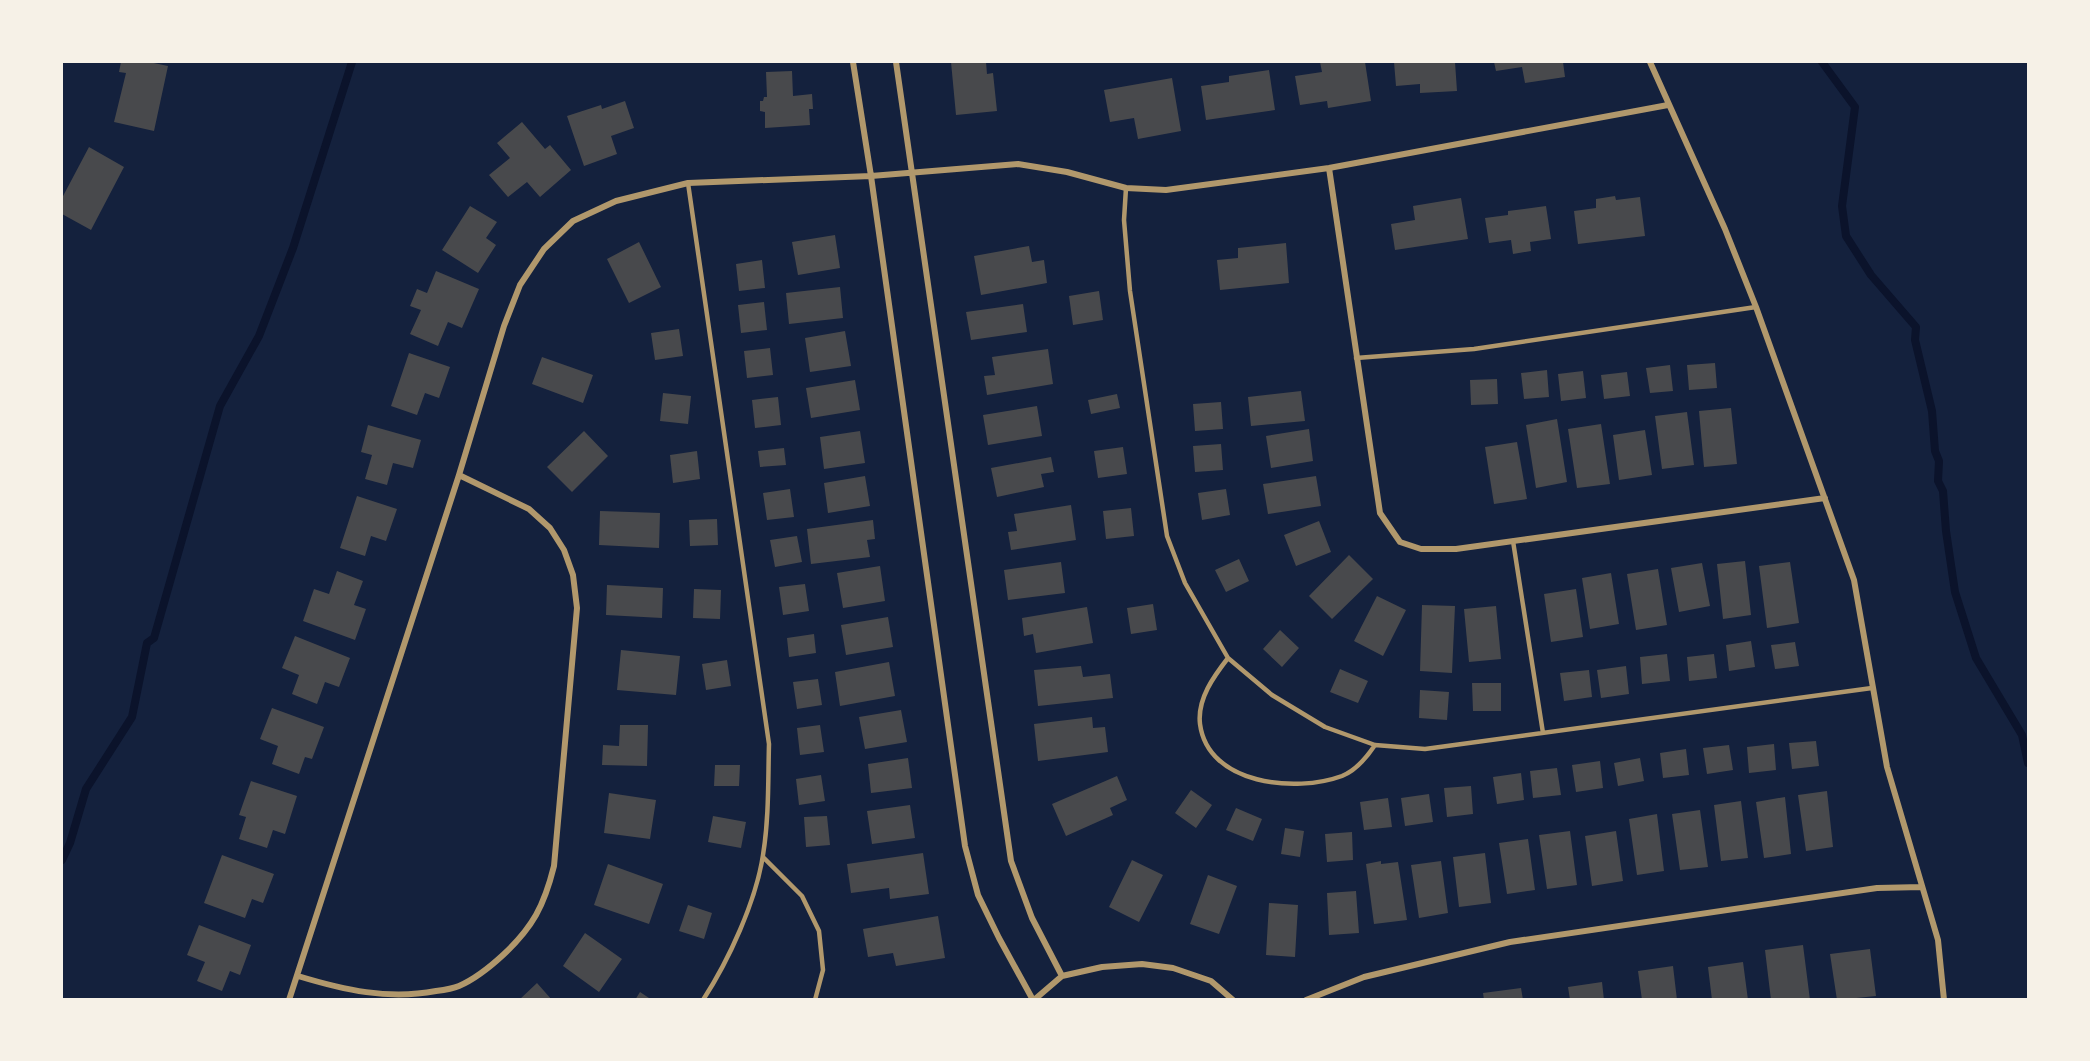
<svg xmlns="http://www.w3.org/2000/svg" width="2090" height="1061" font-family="'Space Grotesk',sans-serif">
<rect width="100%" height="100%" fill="#14213d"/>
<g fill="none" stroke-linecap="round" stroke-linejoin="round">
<path stroke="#0b132b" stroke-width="8" d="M1822 62 1855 107 1842 206 1846 236 1871 275 1916 327 1915 340 1932 411 1935 451 1939 461 1938 481 1943 491 1946 531 1955 592 1976 658 2022 735 2028 763
M62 860 70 843 86 789 132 717 147 643 154 638 220 406 259 336 293 248 352 62"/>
</g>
<path fill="#48494c" d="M121 62H149L168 66 154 131 114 122 126 73 119 72Z
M951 62H986L987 74 993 73 997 111 956 115Z
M1320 62H1365L1371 101 1328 108 1327 101 1300 105 1295 76 1322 72Z
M1394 62H1455L1457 91 1420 93V84L1396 86Z
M1494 62H1563L1565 77 1525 83 1522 67 1496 71Z
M1269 70 1275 110 1206 120 1201 86 1229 82V76Z
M792 71 793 96 812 94 813 109H809L810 125 765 128V112L760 111V101H763L764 97H767L766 72Z
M1172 78 1181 131 1138 139 1134 118 1110 122 1104 90Z
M625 101 634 128 611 136 617 154 584 166 567 116 601 105 602 109Z
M522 122 545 149 550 145 571 170 540 197 527 182 508 197 489 175 510 158 497 143Z
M89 147 124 167 91 230 62 214V198Z
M1615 196 1616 200 1640 197 1645 236 1578 244 1574 211 1596 208V199Z
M1461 198 1468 239 1395 250 1391 224 1415 220 1413 206Z
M470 206 497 222 486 238 496 245 478 273 442 250Z
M1546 206 1551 239 1530 242 1531 251 1513 254 1511 240 1489 243 1485 218 1508 215V211Z
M835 235 840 268 798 275 792 242Z
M639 242 661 287 629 303 607 259Z
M1286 243 1289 283 1220 290 1217 260 1238 258V248Z
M1029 246 1032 262 1044 260 1047 283 981 295 974 256Z
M762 260 765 288 739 291 736 264Z
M436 271 479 289 462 328 448 322 438 346 410 334 421 310 410 306 417 289 427 293Z
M840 287 843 318 789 324 786 293Z
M1099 291 1103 320 1073 325 1069 296Z
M764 302 767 330 741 333 738 305Z
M1023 304 1027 332 971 340 966 312Z
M679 329 683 356 655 360 651 333Z
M845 331 851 366 810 372 805 338Z
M770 348 773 375 747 378 744 351Z
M1048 349 1053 384 987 395 984 376 995 375 992 357Z
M409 353 450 367 439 398 425 393 417 415 391 406Z
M542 357 593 375 583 403 532 384Z
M1715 363 1717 388 1689 390 1687 365Z
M1670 365 1673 391 1650 393 1646 368Z
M1547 370 1549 397 1524 399 1521 373Z
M1583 371 1586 398 1561 401 1558 374Z
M1627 372 1630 396 1604 399 1601 375Z
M1497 379 1498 404 1471 405 1470 380Z
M855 380 860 410 811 418 806 388Z
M1301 391 1305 421 1251 426 1248 397Z
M663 393 691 396 688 424 660 421Z
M1117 394 1120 408 1091 414 1088 400Z
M778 397 781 425 755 428 752 400Z
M1221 402 1223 429 1195 431 1193 404Z
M1037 406 1042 436 988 445 983 415Z
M1731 408 1737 464 1704 467 1699 411Z
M1687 412 1694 465 1662 469 1655 416Z
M1557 419 1567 482 1536 488 1526 425Z
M1601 424 1610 484 1577 488 1568 429Z
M368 425 421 440 413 468 393 463 387 485 365 479 372 455 361 452Z
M1309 429 1313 461 1271 468 1266 436Z
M1645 430 1652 475 1619 480 1613 435Z
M584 431 608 456 572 492 547 467Z
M860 431 865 463 824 469 820 437Z
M1517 442 1527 499 1494 504 1485 447Z
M1221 444 1223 470 1195 472 1193 446Z
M1123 447 1127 474 1098 478 1094 451Z
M784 448 786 465 760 467 758 451Z
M697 451 700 479 673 483 670 455Z
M1051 457 1054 472 1041 474 1044 487 997 497 991 468Z
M865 476 870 506 828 513 824 483Z
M1316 476 1321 506 1268 514 1263 484Z
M790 489 794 517 767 520 763 493Z
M1226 489 1230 515 1202 520 1198 493Z
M357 496 397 509 386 541 371 536 365 556 340 548Z
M1071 505 1076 540 1011 550 1008 532 1017 531 1014 514Z
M1131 508 1134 536 1106 539 1103 511Z
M600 511 660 513 659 548 599 545Z
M717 519 718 545 690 546 689 520Z
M873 520 875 539 867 540 870 557 811 564 807 529Z
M1319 521 1331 552 1296 566 1284 535Z
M797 536 802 562 775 567 770 540Z
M1349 555 1373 579 1332 619 1309 596Z
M1239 559 1249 581 1226 592 1215 570Z
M1745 561 1751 615 1723 619 1717 564Z
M1061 562 1065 593 1008 600 1004 570Z
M1790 562 1799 623 1767 628 1759 566Z
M1702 563 1710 606 1679 612 1671 568Z
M880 566 885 601 843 608 837 573Z
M1658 569 1667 625 1636 630 1627 574Z
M337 571 363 581 354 605 366 609 355 640 303 621 314 589 329 594Z
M1611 573 1619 624 1590 629 1582 578Z
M805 584 809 611 783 615 779 587Z
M607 585 663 588 662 618 606 615Z
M694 589 721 590 720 619 693 618Z
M1576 589 1583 637 1551 642 1544 594Z
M1377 596 1406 610 1383 656 1354 641Z
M1153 604 1157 630 1131 634 1127 608Z
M1422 605 1455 606 1452 673 1420 671Z
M1496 606 1501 659 1469 662 1464 609Z
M1087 607 1093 643 1036 653 1033 634 1024 636 1022 618Z
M888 617 893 647 846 655 841 625Z
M1280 630 1299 648 1282 667 1263 649Z
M814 634 816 653 789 657 787 638Z
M295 636 350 658 339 687 325 682 317 704 292 694 299 675 282 668Z
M1751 641 1755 667 1729 671 1726 645Z
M1795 642 1799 666 1775 669 1771 645Z
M621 650 680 656 676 695 617 690Z
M1667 654 1670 681 1642 684 1640 657Z
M1714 654 1717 678 1689 681 1687 657Z
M727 660 731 686 706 690 702 664Z
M889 662 895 696 840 706 835 672Z
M1081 666 1083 677 1110 674 1113 698 1038 706 1034 670Z
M1626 666 1629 694 1601 698 1597 670Z
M1340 669 1368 681 1358 703 1330 692Z
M1589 670 1592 697 1564 701 1560 673Z
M818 679 822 705 797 709 793 682Z
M1472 683H1501V711H1473Z
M1420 690 1449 692 1447 720 1419 718Z
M272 708 324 727 312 759 305 757 299 774 272 764 278 746 260 739Z
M901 710 907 742 865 749 859 717Z
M1092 717 1093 728 1105 727 1108 752 1038 761 1034 724Z
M620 725H648L647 766 602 765 603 745 619 746Z
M820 725 824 752 800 755 797 728Z
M1816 741 1819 766 1792 769 1789 743Z
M1774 744 1776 770 1749 773 1747 747Z
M1729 745 1733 770 1707 774 1703 748Z
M1686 749 1689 775 1663 778 1660 753Z
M908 758 912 788 871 793 868 764Z
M1640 758 1644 781 1618 786 1614 763Z
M1600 761 1603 788 1576 792 1572 765Z
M715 765H740L739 786H714Z
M1557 768 1561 795 1533 798 1530 771Z
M1521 773 1524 800 1497 804 1493 777Z
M821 775 825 801 799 805 796 779Z
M1117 776 1127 800 1110 808 1113 815 1066 836 1052 804Z
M251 781 297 796 285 834 273 830 267 848 239 839 246 817 239 815Z
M1471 786 1473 814 1447 817 1444 788Z
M1191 790 1212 805 1196 828 1175 813Z
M1827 791 1833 847 1806 851 1798 795Z
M609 793 656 800 650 839 604 833Z
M1429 794 1433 822 1405 826 1401 798Z
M1785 797 1791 854 1764 858 1756 802Z
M1388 798 1392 827 1364 830 1360 802Z
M1741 801 1748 858 1721 861 1714 805Z
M910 805 915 838 872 844 867 811Z
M1236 808 1262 819 1253 841 1226 830Z
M1700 810 1708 867 1680 870 1672 814Z
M1657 814 1664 871 1637 875 1629 819Z
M713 816 746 822 741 848 708 842Z
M827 816 830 845 806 847 804 817Z
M1285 828 1304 831 1300 857 1281 854Z
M1570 831 1577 885 1547 889 1539 835Z
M1616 831 1623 881 1592 886 1585 836Z
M1352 832 1353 860 1327 862 1325 834Z
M1528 839 1535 890 1507 894 1499 843Z
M923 853 929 894 890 899 889 888 851 893 847 864Z
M1485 853 1491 903 1459 907 1453 857Z
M222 855 274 874 263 903 252 899 245 918 204 903Z
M1132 860 1163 875 1139 922 1109 907Z
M1381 861V864L1398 862 1407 920 1374 924 1366 864Z
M1441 861 1448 913 1419 918 1411 865Z
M608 864 663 884 649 924 594 905Z
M1208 875 1237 886 1219 934 1190 924Z
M1356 891 1359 933 1329 935 1327 893Z
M1269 903 1298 905 1295 957 1266 955Z
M688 905 712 913 704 939 679 931Z
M938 916 945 958 896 966 893 953 868 957 863 929Z
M199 925 251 945 240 975 230 971 222 991 197 981 205 962 187 955Z
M585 933 622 959 599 992 563 966Z
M1803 945 1810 1000H1771L1765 950Z
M1870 949 1876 996 1837 1000 1830 954Z
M1743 962 1748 1000H1712L1708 967Z
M1673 966 1677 1000H1642L1638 971Z
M1602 982 1604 1000H1570L1568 987Z
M537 983 552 1000H519Z
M1521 988 1523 1000H1484L1483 993Z
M640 992 652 1000H635Z"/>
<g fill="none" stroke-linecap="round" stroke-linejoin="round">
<path stroke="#b1986c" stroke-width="4.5" d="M688 183 769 744C768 781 769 818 763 855 756 901 729 960 703 1000
M1126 188 1124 220 1130 291 1167 536 1185 583 1228 658 1272 695 1325 727 1375 745 1425 749 1872 688
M1356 358 1474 349 1756 307
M1513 541 1543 733
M1228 658C1214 676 1197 699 1200 724 1208 785 1296 793 1342 776 1357 770 1367 757 1375 745
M763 857 802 896 819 931 823 970 815 1000"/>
<path stroke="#b1986c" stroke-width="6" d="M853 62 871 176 965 846 978 895 999 938 1033 1000
M896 62 1011 861 1032 918 1062 976
M1650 62 1725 229 1756 307 1854 580 1887 767 1938 940 1944 1000
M1329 168 1380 513 1400 542 1421 549H1456L1825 498
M298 976C344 990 388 1000 436 991 444 990 452 989 459 986 475 979 490 967 503 955 533 927 544 906 554 866L577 608 573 575 564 550 550 528 529 509 459 475
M289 1000 459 475 504 326 520 285 544 249 573 221 616 201 688 183 871 176 1018 164 1067 172 1126 188 1166 190 1329 168 1668 105
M1034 1000 1062 976 1102 967 1142 964 1173 968 1211 981 1233 1000
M1306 1000 1364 977 1510 942 1877 888 1922 887"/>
</g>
<rect width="2090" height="1061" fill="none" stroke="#f6f1e7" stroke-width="126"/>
</svg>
